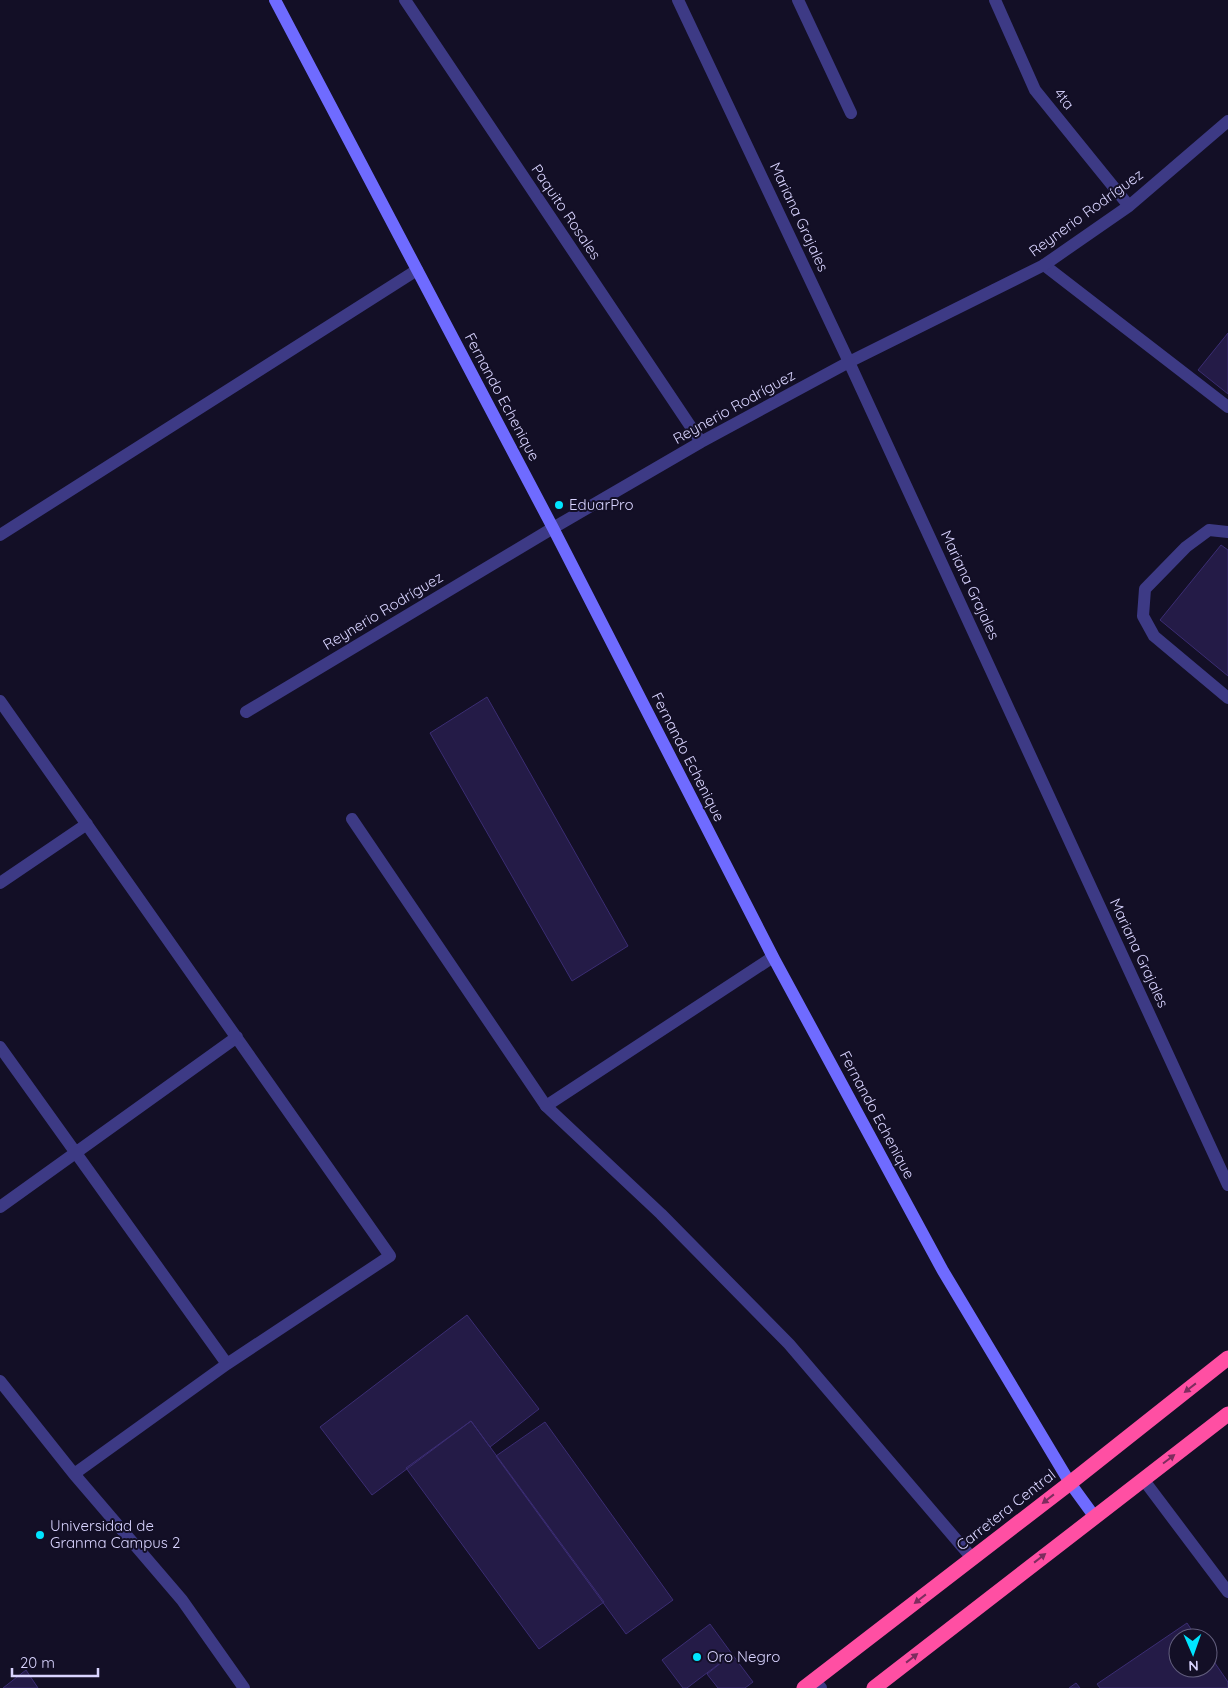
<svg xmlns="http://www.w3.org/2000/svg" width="1228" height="1688" font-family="Quicksand,sans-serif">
<rect width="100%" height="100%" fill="#130f26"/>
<path fill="#241b47" stroke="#3b2d73" d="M1228 333V394L1198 370Z
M1221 545 1228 550V676L1160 620Z
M487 697 628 946 572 981 430 733Z
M467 1315 539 1409 490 1447 471 1421 372 1495 320 1427Z
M471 1421 604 1602 539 1649 406 1468Z
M545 1422 673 1600 626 1634 496 1456Z
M1187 1623 1197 1638H1178V1668H1208V1653L1228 1682V1688H1100L1097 1684Z
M710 1624 732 1654 687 1688H683L662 1660Z
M732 1654 753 1682 745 1688H718L707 1674Z
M26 1670 38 1688H3Z
M1076 1683 1080 1688H1069Z"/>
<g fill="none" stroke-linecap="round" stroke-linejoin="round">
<path stroke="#3d3a85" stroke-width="12" d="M798 0 851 113
M1044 265 1228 407
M1228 532 1209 530 1186 547 1145 589 1143 616 1154 636 1228 698
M246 712 553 528
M546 1106 773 957
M1143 1479 1228 1592"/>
<path stroke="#3d3a85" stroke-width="12" d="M405 0 701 442
M678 0 849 362 1228 1185
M995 0 1035 90 1129 206
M553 528 701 442 849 362 1044 265 1129 206 1228 121
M0 535 417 270
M0 701 390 1256 227 1364 74 1474
M352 819 546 1106 661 1214 789 1344 972 1558
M0 883 87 824
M0 1047 227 1364
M0 1207 237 1037
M0 1381 74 1474 182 1600 244 1688
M814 1680 821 1688"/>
<path stroke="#6f6bff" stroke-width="12" d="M275 0 553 528 773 957 943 1271 1070 1483 1094 1516"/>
<path stroke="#ff4fa3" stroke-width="15" d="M804 1688 1070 1483 1228 1358
M874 1688 1228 1414"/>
</g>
<defs><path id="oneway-solid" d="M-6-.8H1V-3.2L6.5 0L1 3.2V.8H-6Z" transform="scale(1.25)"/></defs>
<g fill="#7d2c5e">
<use href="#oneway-solid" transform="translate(1190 1388) rotate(142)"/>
<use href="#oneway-solid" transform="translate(1169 1459) rotate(-37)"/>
<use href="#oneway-solid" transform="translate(1048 1499) rotate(142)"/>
<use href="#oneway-solid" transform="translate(1040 1558) rotate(-38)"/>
<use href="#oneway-solid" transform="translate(920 1599) rotate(142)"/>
<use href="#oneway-solid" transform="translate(912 1658) rotate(-38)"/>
</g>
<g fill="#00e5ff" stroke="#130f26" stroke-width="2">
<circle cx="559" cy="505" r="5"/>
<circle cx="40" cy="1535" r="5"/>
<circle cx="697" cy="1657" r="5"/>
</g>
<g text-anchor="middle" stroke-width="4" stroke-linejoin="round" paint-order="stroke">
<g font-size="15" fill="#d9d4ff" stroke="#130f26">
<text transform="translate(1064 99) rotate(51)" y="5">4ta</text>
<text transform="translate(566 212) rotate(56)" y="5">Paquito Rosales</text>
<text transform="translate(1086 213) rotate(-36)" y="5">Reynerio Rodríguez</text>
<text transform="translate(799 217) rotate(65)" y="5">Mariana Grajales</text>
<text transform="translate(502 397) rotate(62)" y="5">Fernando Echenique</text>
<text transform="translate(734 407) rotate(-29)" y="5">Reynerio Rodríguez</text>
<text transform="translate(970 585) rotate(65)" y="5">Mariana Grajales</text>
<text transform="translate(383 611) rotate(-31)" y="5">Reynerio Rodríguez</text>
<text transform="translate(688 757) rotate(63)" y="5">Fernando Echenique</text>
<text transform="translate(1139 953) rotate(65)" y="5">Mariana Grajales</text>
<text transform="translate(877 1115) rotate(62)" y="5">Fernando Echenique</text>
<text transform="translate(1006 1510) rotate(-38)" y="5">Carretera Central</text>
</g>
<g font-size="15" fill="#d9d4ff" stroke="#130f26" text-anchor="start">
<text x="569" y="510">EduarPro</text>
<text x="50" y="1531">Universidad de<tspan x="50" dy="17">Granma Campus 2</tspan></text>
<text x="707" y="1662">Oro Negro</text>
</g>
</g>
<g transform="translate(1193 1653) rotate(178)"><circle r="24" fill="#130f26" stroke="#625e7d"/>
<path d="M0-4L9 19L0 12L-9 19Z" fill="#00e5ff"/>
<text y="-8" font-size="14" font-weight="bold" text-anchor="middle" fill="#d9d4ff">N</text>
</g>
<path d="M12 1668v8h86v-8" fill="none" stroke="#d9d4ff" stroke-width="2.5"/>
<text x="20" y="1668" font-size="15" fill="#d9d4ff" stroke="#130f26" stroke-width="4" paint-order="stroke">20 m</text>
</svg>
